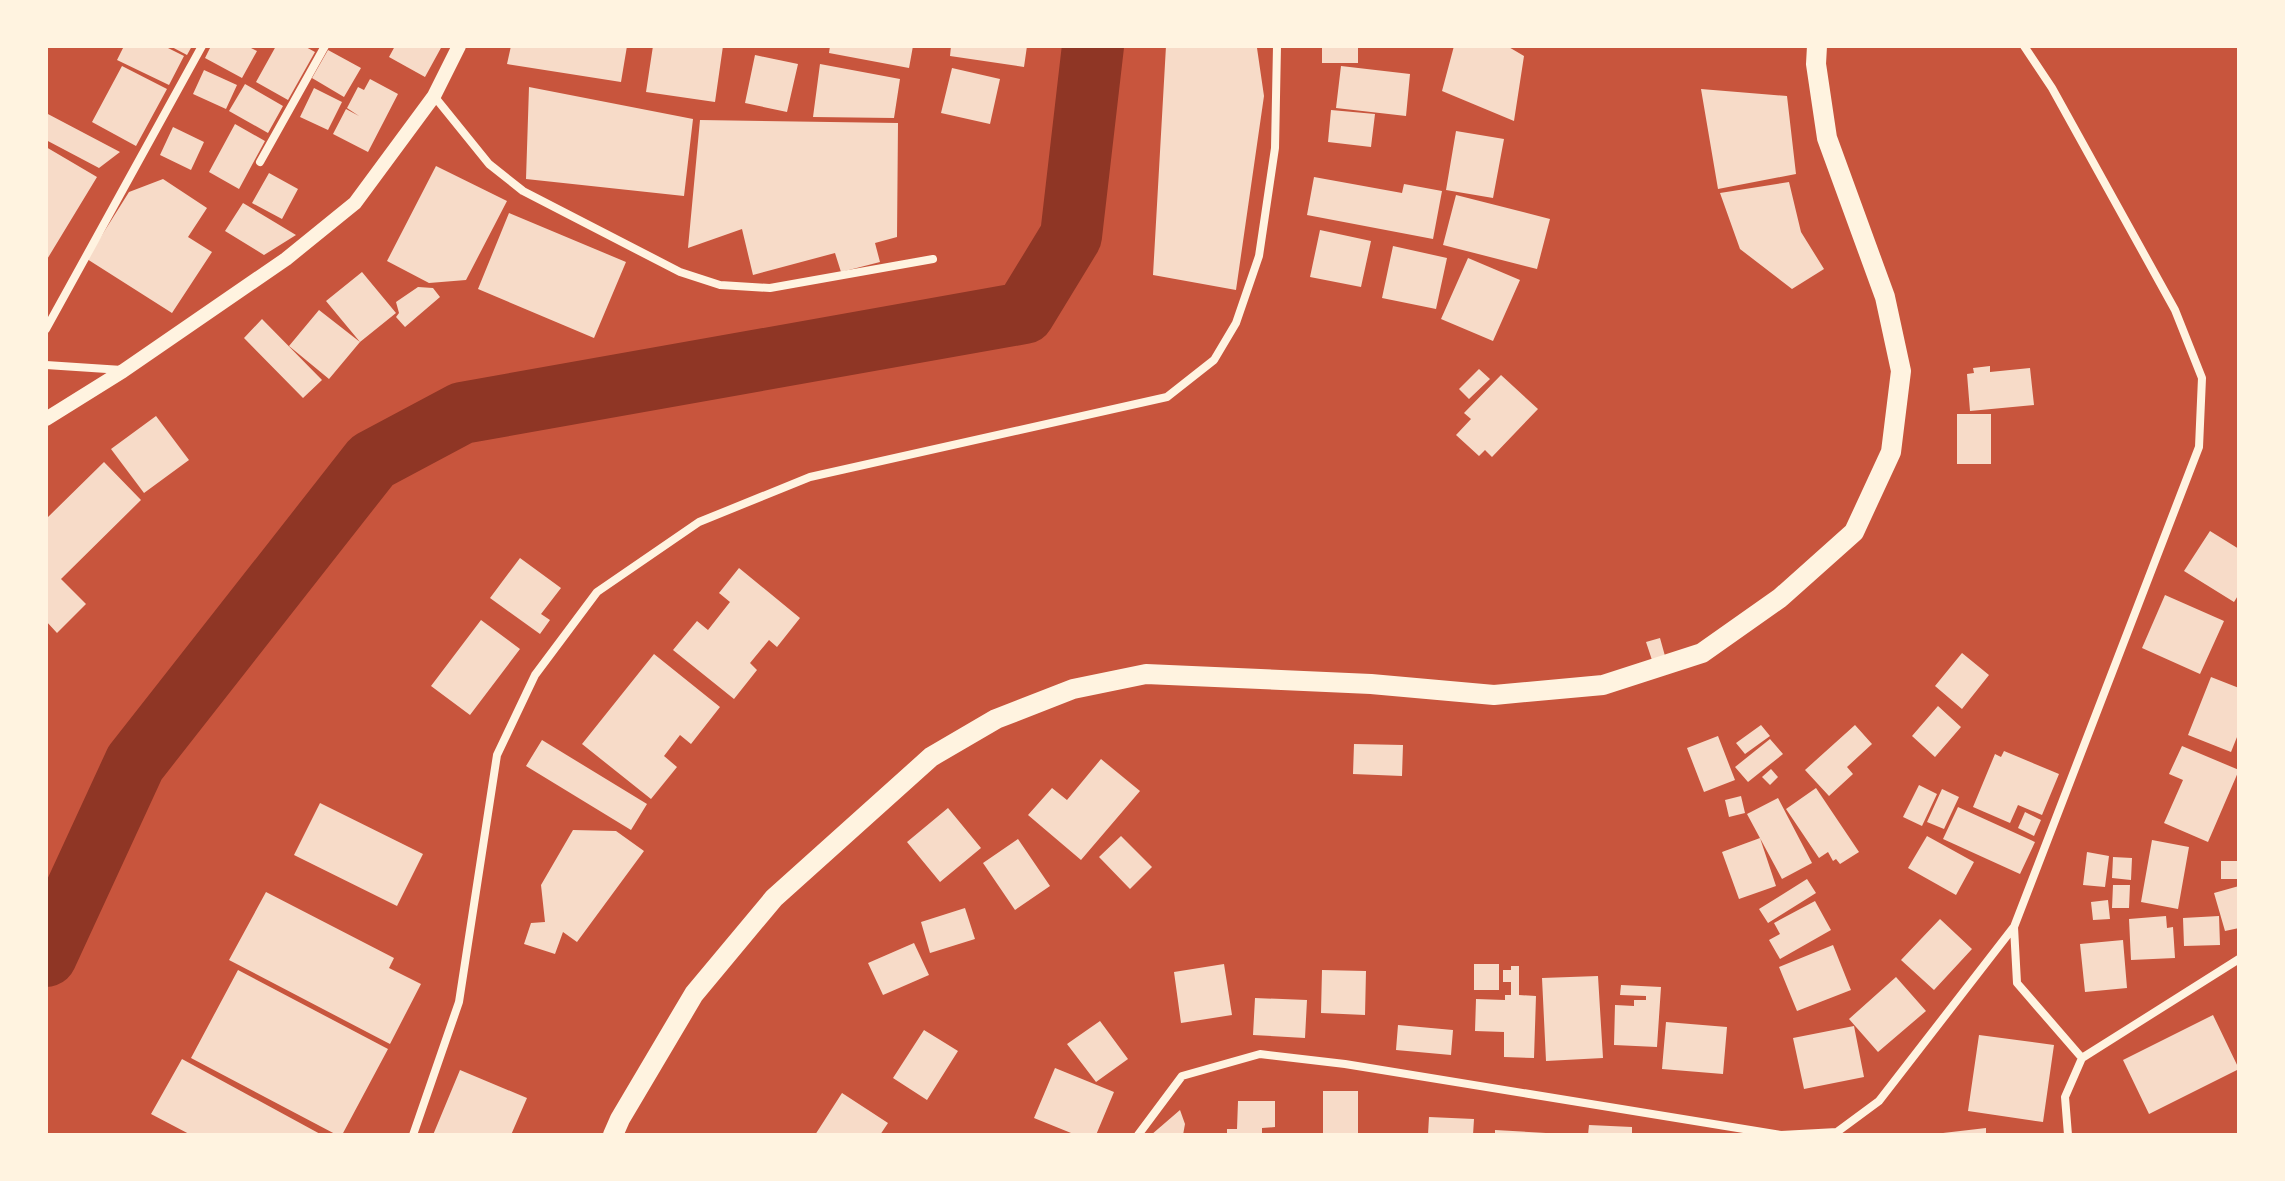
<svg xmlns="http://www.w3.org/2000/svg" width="2285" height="1181" font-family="Lato,sans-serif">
<rect width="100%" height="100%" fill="#c8553d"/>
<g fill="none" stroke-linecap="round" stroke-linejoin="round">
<path stroke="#8f3625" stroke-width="62" d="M46 956 135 763 372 461 462 413 1024 313 1071 236 1093 46"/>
</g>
<path fill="#f7dbc8" d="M124 46H164L184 56 169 85 117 60Z
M170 46H192L187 55Z
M211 46H247L257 51 242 78 205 58Z
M276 46H304L315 52 288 100 256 82Z
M395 46 428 47 442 46 425 77 389 57Z
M511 46 551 47 627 46 621 82 507 64Z
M653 46H723L715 102 646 92Z
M830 46H913L909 68 829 53Z
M951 46H1027L1024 67 950 56Z
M1166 46 1257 48 1264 96 1236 290 1153 275Z
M1322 46H1358V63H1322Z
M1454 46H1507L1524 56 1514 121 1442 91Z
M328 50 361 68 344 97 312 78Z
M755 55 798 64 787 112 745 103Z
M820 64 900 79 894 118 813 117Z
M122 66 167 89 136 146 92 122Z
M1341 66 1410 74 1406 116 1336 108Z
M952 68 1000 79 990 124 941 113Z
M204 70 237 85 226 109 193 94Z
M370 79 398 94 368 152 333 134 346 109 359 116 347 108 358 87 364 90Z
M245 84 283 106 268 133 229 111Z
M529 87 693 119 684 196 526 179Z
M314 88 342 102 328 130 300 117Z
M1701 89 1787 96 1796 174 1718 189Z
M1331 110 1375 114 1371 147 1328 142Z
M46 113 120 152 99 168 46 140Z
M700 120 898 123 897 237 875 243 880 262 841 272 835 253 753 275 742 229 688 248Z
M235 124 265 141 239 189 209 172Z
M173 127 204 142 191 170 160 155Z
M1456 131 1504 139 1493 198 1446 190Z
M46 147 97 177 46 261Z
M436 166 507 201 466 280 429 283 387 261Z
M269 173 298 189 282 219 252 203Z
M1314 177 1402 193 1404 184 1442 191 1433 239 1307 215Z
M163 179 207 208 188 237 212 252 172 313 87 259 129 192Z
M1789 182 1801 232 1824 269 1792 289 1740 249 1720 193Z
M1456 195 1550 219 1537 269 1443 245Z
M243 203 296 235 264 255 225 231Z
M509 213 626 262 594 338 478 289Z
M1320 230 1371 241 1361 287 1310 277Z
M1393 246 1447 258 1436 309 1382 298Z
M1468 258 1520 280 1493 341 1441 319Z
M362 272 396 313 360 342 326 301Z
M418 287 433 288 440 297 405 327 396 317 399 313 396 302Z
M319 310 360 342 329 379 289 346Z
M262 319 322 380 303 398 244 338Z
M1990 366V372L2030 368 2034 405 1970 411 1967 374 1974 373 1973 368Z
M1479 369 1490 379 1469 399 1459 389Z
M1501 375 1538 409 1492 457 1485 450 1479 456 1456 435 1471 419 1464 413Z
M1957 414H1991V464H1957Z
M156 416 189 460 144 493 111 449Z
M104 462 141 500 61 579 86 604 57 633 46 621V519Z
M2210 531 2239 549V594L2234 602 2184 571Z
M520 558 561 588 541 614 550 620 540 634 490 598Z
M739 568 800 618 777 647 769 640 750 663 757 670 734 699 673 650 697 621 708 630 730 602 719 593Z
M2165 595 2224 621 2200 674 2142 648Z
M481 620 520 649 470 715 431 686Z
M1660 638 1665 656 1652 660 1646 642Z
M1962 653 1989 675 1962 709 1935 686Z
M654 654 720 707 691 744 680 735 664 756 677 767 651 799 582 744Z
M2211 677 2239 688V732L2231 752 2188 735Z
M1938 706 1961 727 1935 757 1912 736Z
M1761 725 1770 736 1745 754 1736 743Z
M1855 725 1872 744 1847 767 1853 774 1829 796 1805 770Z
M1718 736 1735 780 1704 792 1687 748Z
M1770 739 1783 754 1748 782 1735 767Z
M542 740 647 804 631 830 526 766Z
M1354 744 1403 745 1402 776 1353 774Z
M2182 746 2239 770 2208 842 2164 823 2183 780 2169 774Z
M2004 751 2059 774 2042 815 2018 805 2010 823 1973 807 1995 754 2001 757Z
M1101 759 1140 791 1081 860 1028 815 1052 788 1067 800Z
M1771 769 1778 777 1770 785 1762 777Z
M1919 785 1937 794 1922 826 1903 817Z
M1816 788 1859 852 1840 864 1836 859 1833 861 1828 852 1819 858 1786 809Z
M1942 789 1959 797 1944 829 1927 822Z
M1741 796 1745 813 1729 817 1725 800Z
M1778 798 1812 863 1782 879 1747 814Z
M320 803 423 854 397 906 294 855Z
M1958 807 2035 842 2020 874 1943 839Z
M948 808 981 848 940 882 907 842Z
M2025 812 2041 820 2034 836 2018 828Z
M573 830 616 831 644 851 577 942 563 932 555 954 524 944 531 923 545 922 541 885Z
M1121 836 1152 867 1130 889 1099 857Z
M1927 836 1974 862 1956 895 1908 868Z
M1760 838 1776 886 1739 899 1722 852Z
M1018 839 1050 886 1015 910 983 863Z
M2152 840 2189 847 2178 909 2141 902Z
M2087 852 2109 856 2105 887 2083 885Z
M2113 857 2132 858 2131 880 2112 878Z
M2221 861H2239V879H2221Z
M1807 879 1816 893 1768 923 1759 909Z
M2113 885H2130L2129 908H2112Z
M2239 886V928L2225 931 2214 893Z
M266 892 394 958 389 968 421 984 390 1044 229 960Z
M2108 900 2110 919 2093 920 2091 902Z
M1815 901 1831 930 1780 959 1769 940 1780 934 1774 923Z
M965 908 975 939 930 953 921 922Z
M2166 916 2167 928 2173 927 2175 958 2131 960 2129 919Z
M2219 916 2220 945 2184 946 2183 918Z
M1940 919 1972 949 1934 990 1901 960Z
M2123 940 2127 988 2085 992 2080 944Z
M914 943 929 975 883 995 868 963Z
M1833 945 1851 990 1797 1011 1779 967Z
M1224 964 1232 1015 1181 1023 1174 972Z
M1474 964H1499V990H1474Z
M1511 966H1519V995L1536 996 1534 1058 1504 1057V1032L1475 1031 1476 999 1505 1000V995H1511V982H1503V970H1511Z
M238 970 388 1049 342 1135H337L191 1058Z
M1322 970 1366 971 1365 1015 1321 1013Z
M1598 976 1603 1058 1546 1061 1542 978Z
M1896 977 1926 1011 1878 1052 1849 1019Z
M1621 985 1661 987 1657 1047 1614 1045 1615 1005 1634 1006V1000H1646V996L1620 995Z
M1255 998 1307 1000 1305 1038 1253 1035Z
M2213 1015 2239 1069 2149 1114 2123 1060Z
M1100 1021 1128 1059 1096 1082 1067 1044Z
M1666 1022 1727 1027 1723 1074 1662 1069Z
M1398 1025 1453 1030 1451 1055 1396 1050Z
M1854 1026 1864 1077 1804 1089 1793 1038Z
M924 1030 958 1051 927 1100 893 1078Z
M1979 1035 2054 1045 2043 1122 1968 1111Z
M182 1059 322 1135H191L151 1114Z
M1055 1068 1114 1092 1096 1135H1076L1034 1118Z
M460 1070 527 1098 511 1135H433Z
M1323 1091H1358V1135H1323Z
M842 1093 888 1123 880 1135H815Z
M1238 1101H1275V1127L1262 1128V1135H1227V1129H1237Z
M1180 1110 1185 1124 1183 1135H1151Z
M1429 1117 1474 1119 1473 1135H1428Z
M1589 1125 1632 1127V1135H1588Z
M1986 1128V1135H1943V1133Z
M1495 1130 1546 1133V1135H1495Z"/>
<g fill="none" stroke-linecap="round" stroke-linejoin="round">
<path stroke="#fff3e0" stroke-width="8" d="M2024 46 2052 88 2175 310 2202 378 2199 447 2014 927 2017 983 2082 1058
M434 96 489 164 523 191 680 272 720 285 770 288 933 259
M260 162 325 46
M46 329 202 46
M46 365 122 370
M413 1135 459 1002 497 755 535 675 597 592 699 522 810 477 1167 397 1214 360 1236 323 1259 256 1275 148 1277 46
M1138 1135 1182 1076 1260 1054 1345 1064 1781 1135 1837 1132 1879 1101 2013 928
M2068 1135 2065 1097 2082 1058 2239 959"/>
<path stroke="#fff3e0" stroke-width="14" d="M46 419 123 371 286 259 355 203 434 96 459 46"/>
<path stroke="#fff3e0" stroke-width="20" d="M613 1135 620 1119 694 994 774 898 931 757 996 719 1073 689 1146 674 1371 684 1494 695 1603 685 1702 653 1780 598 1854 532 1891 452 1901 371 1885 297 1827 138 1816 64 1817 46"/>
</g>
<rect width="2285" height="1181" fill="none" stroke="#fff3e0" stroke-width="96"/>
</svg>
